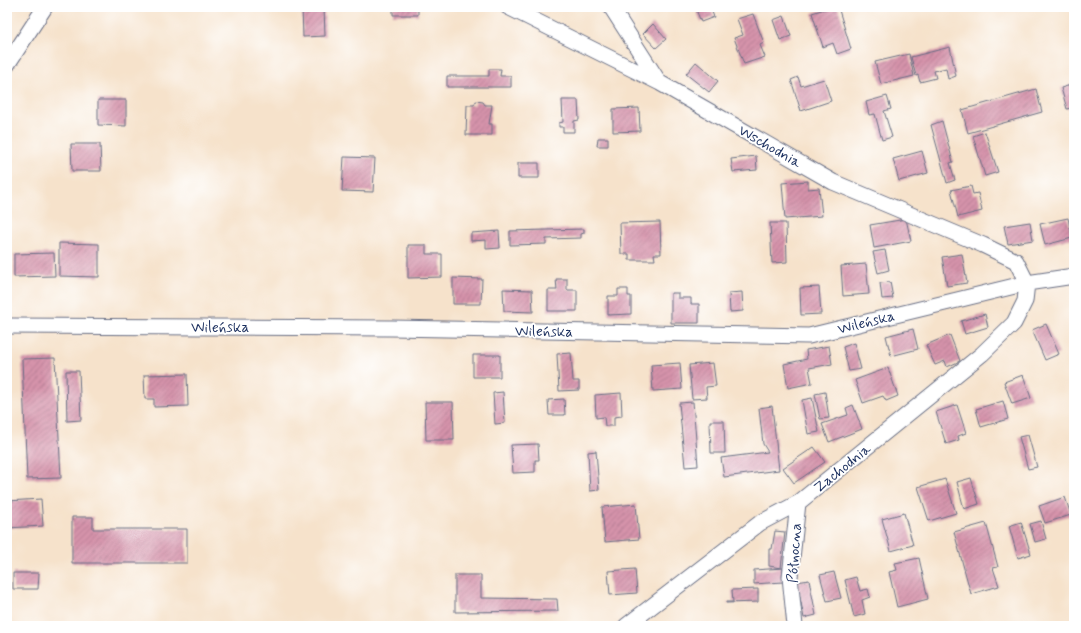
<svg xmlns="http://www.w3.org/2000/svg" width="1081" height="633" font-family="Mynerve,sans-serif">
<defs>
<pattern id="building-hatch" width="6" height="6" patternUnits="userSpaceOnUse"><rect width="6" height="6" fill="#d593aa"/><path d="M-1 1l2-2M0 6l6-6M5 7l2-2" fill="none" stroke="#ac788e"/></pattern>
</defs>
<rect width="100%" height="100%" fill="#fff"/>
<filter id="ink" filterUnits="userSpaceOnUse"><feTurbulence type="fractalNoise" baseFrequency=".025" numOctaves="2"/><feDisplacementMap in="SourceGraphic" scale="8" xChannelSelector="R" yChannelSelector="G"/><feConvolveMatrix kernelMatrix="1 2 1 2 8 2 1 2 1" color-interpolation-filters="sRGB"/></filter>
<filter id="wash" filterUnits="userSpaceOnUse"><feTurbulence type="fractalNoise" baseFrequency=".012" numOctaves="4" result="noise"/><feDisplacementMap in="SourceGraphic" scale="16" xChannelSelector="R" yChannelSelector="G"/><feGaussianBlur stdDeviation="0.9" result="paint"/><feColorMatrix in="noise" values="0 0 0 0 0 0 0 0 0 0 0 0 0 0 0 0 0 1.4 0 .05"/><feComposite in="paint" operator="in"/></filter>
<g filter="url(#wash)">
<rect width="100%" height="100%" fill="#f6e2cb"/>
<g id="blocks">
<path fill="url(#building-hatch)" d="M302 7H324L325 36 303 37Z
M393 7H418V15H393Z
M695 7H710L714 17 701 22Z
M831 7H838L851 49 837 54 833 43 823 47 812 13Z
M753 14 764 43 760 45 765 57 744 64 734 38 743 35 737 19Z
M784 16 791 36 780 40 773 20Z
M653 24 666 39 656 48 643 34Z
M950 47 956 76 948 79 946 68 934 71 936 78 920 82 918 75 916 76 911 57Z
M909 54 914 76 881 84 875 62Z
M696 62 718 81 709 92 686 74Z
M489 69H501L500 76H511V87H447V76H489Z
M798 77 801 86 824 79 831 101 801 111 791 80Z
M1074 84V107L1067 109 1061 88Z
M1036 89 1042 112 968 133 962 110Z
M887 96 891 109 884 111 892 137 882 140 875 114 869 115 866 102Z
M98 100H126V126L98 125Z
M562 100H578L579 120 574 121V132H563V127H559V123L563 122Z
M476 101 483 102 485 105H492L489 124H492V135H466L467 105H474Z
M639 108 640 131 613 132V109Z
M942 121 953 162 950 163 955 180 947 183 931 125Z
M985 132 998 172 985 176 973 136Z
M598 138H608V146H597Z
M71 144H100L101 171H72Z
M922 151 928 173 899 181 893 159Z
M756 156 757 170 733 172 731 159Z
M344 157 375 158 373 192 342 191Z
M518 163H539V178H518Z
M808 181V189L819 188 822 216 785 219 782 183Z
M971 186 973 194 978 193 982 211 958 217 951 190Z
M1068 218 1072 238 1045 245 1040 224Z
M906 219 911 241 874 248 870 225Z
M660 222 661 254H654L655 260H629V254H621L620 223Z
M1030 222 1033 240 1008 244 1004 226Z
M770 223H786L787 262 772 263Z
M584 229V233L581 234V238L546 239V244L510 245V231Z
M499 231 500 248 486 249V240L471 241V233Z
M59 243 99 244V277L59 276Z
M408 245H426V254H442V277L408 278Z
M885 250 889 270 878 273 873 252Z
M54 253 55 276 14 277V254Z
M962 254 967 283 947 286 942 257Z
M866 264 869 294 843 296 841 266Z
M453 278 482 279 481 304H453Z
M556 279H567V290H577V311H548V290H557Z
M890 282 893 298 882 299 880 283Z
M819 287 821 314 801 315 800 288Z
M503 289 532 290 533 312 504 311Z
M618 289H628V296H631V314L608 315V296H618Z
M742 292 743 311 730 312 729 293Z
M671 293H678V298H691V304H699V323H671Z
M985 314 988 327 965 334 961 321Z
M1046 324 1059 354 1045 360 1032 330Z
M913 329 918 349 891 356 886 336Z
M950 335 960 361 947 367 945 361 935 365 926 345Z
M854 343 861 369 849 371 843 347Z
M829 346 832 364 809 368 812 383 788 388 784 364 807 359 806 350Z
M571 353 573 381H579V390L559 391 557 354Z
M473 355H500V377H473Z
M55 358 61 478 27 479 22 359Z
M680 363 682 389 653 391 651 365Z
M713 363 716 386 706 387 707 398 692 399 689 365Z
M888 368 898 396 886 401 883 396 863 403 855 380Z
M66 371H79L81 420 67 421Z
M187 374 188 406 154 407V399H145L144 375Z
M1023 375 1031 398 1012 404 1004 382Z
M503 392 505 423 495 424 493 393Z
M825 392 829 418 820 419 815 394Z
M621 393 622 416 614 417V426H605L604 417 596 418 595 395Z
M812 398 819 432 808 434 802 400Z
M564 399 565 415H549L548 400Z
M1003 401 1008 419 981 427 976 409Z
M425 402H453L454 440H426Z
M693 402 698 466 685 467 679 403Z
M853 405 862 429 829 442 822 424 848 415 846 408Z
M957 405 966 433 958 436 959 440 946 444 936 412Z
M772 406 779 470 724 477 721 458 768 452 763 444 759 408Z
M710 421H724L725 453H711Z
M1028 435 1037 467 1028 469 1019 437Z
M538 444 539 460H535V472L513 473 511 445Z
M814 447 825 462 794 483 783 468Z
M596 451 599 490 590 491 588 452Z
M971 478 979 504 964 509 957 482Z
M945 479 956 513 929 521 918 487Z
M1065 497 1071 515 1045 523 1039 506Z
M41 499 43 526 7 528V501Z
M636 504 639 539 605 542 602 507Z
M904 513 913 545 891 551 882 519Z
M72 517H93V529H187V563H72Z
M1041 521 1046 539 1035 542 1030 524Z
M1021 522 1031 554 1018 558 1009 526Z
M986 523 998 567 993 568 999 586 971 594 954 532Z
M775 531 785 532 781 568 769 566V549H772Z
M919 558 928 599 897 607 889 572 897 570 895 563Z
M783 568V582L754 584V570Z
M635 569 637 593 610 595 608 571Z
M834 572 841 598 827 601 820 575Z
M13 573H39L38 589H13Z
M455 575H481V598L557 599 558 611 455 612Z
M856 577 860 591 868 589 870 597 862 600 865 614 854 617 845 580Z
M809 580 816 615 804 618 797 582Z
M758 589V602L726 603V602H733L732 590Z"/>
</g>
</g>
<g filter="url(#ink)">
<use href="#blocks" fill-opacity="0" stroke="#686e84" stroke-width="1"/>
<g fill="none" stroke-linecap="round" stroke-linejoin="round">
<g stroke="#686e84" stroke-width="17">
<path id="minor" d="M508 7 660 83 833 182 983 245 1016 261 1027 283
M611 7 659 82
M7 65 45 7
M7 326 392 328 809 336 1027 283 1074 276
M626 626 760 523 798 503 982 354 1014 323 1025 301 1027 283
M795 626 790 577 798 503"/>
</g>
<use href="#minor" stroke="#fff" stroke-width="15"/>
</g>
</g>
<g text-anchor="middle" stroke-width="3.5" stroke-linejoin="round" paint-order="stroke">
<g font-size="15" fill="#1b2f5e" stroke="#fff">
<text transform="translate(770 146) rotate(30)" y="5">Wschodnia</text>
<text transform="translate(866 322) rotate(-14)" y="5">Wileńska</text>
<text x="220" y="332">Wileńska</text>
<text transform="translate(544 331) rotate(1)" y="5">Wileńska</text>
<text transform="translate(842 468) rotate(-39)" y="5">Zachodnia</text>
<text transform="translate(794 553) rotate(-86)" y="5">Północna</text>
</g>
</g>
<rect width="1081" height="633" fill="none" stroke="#fff" stroke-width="24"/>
</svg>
